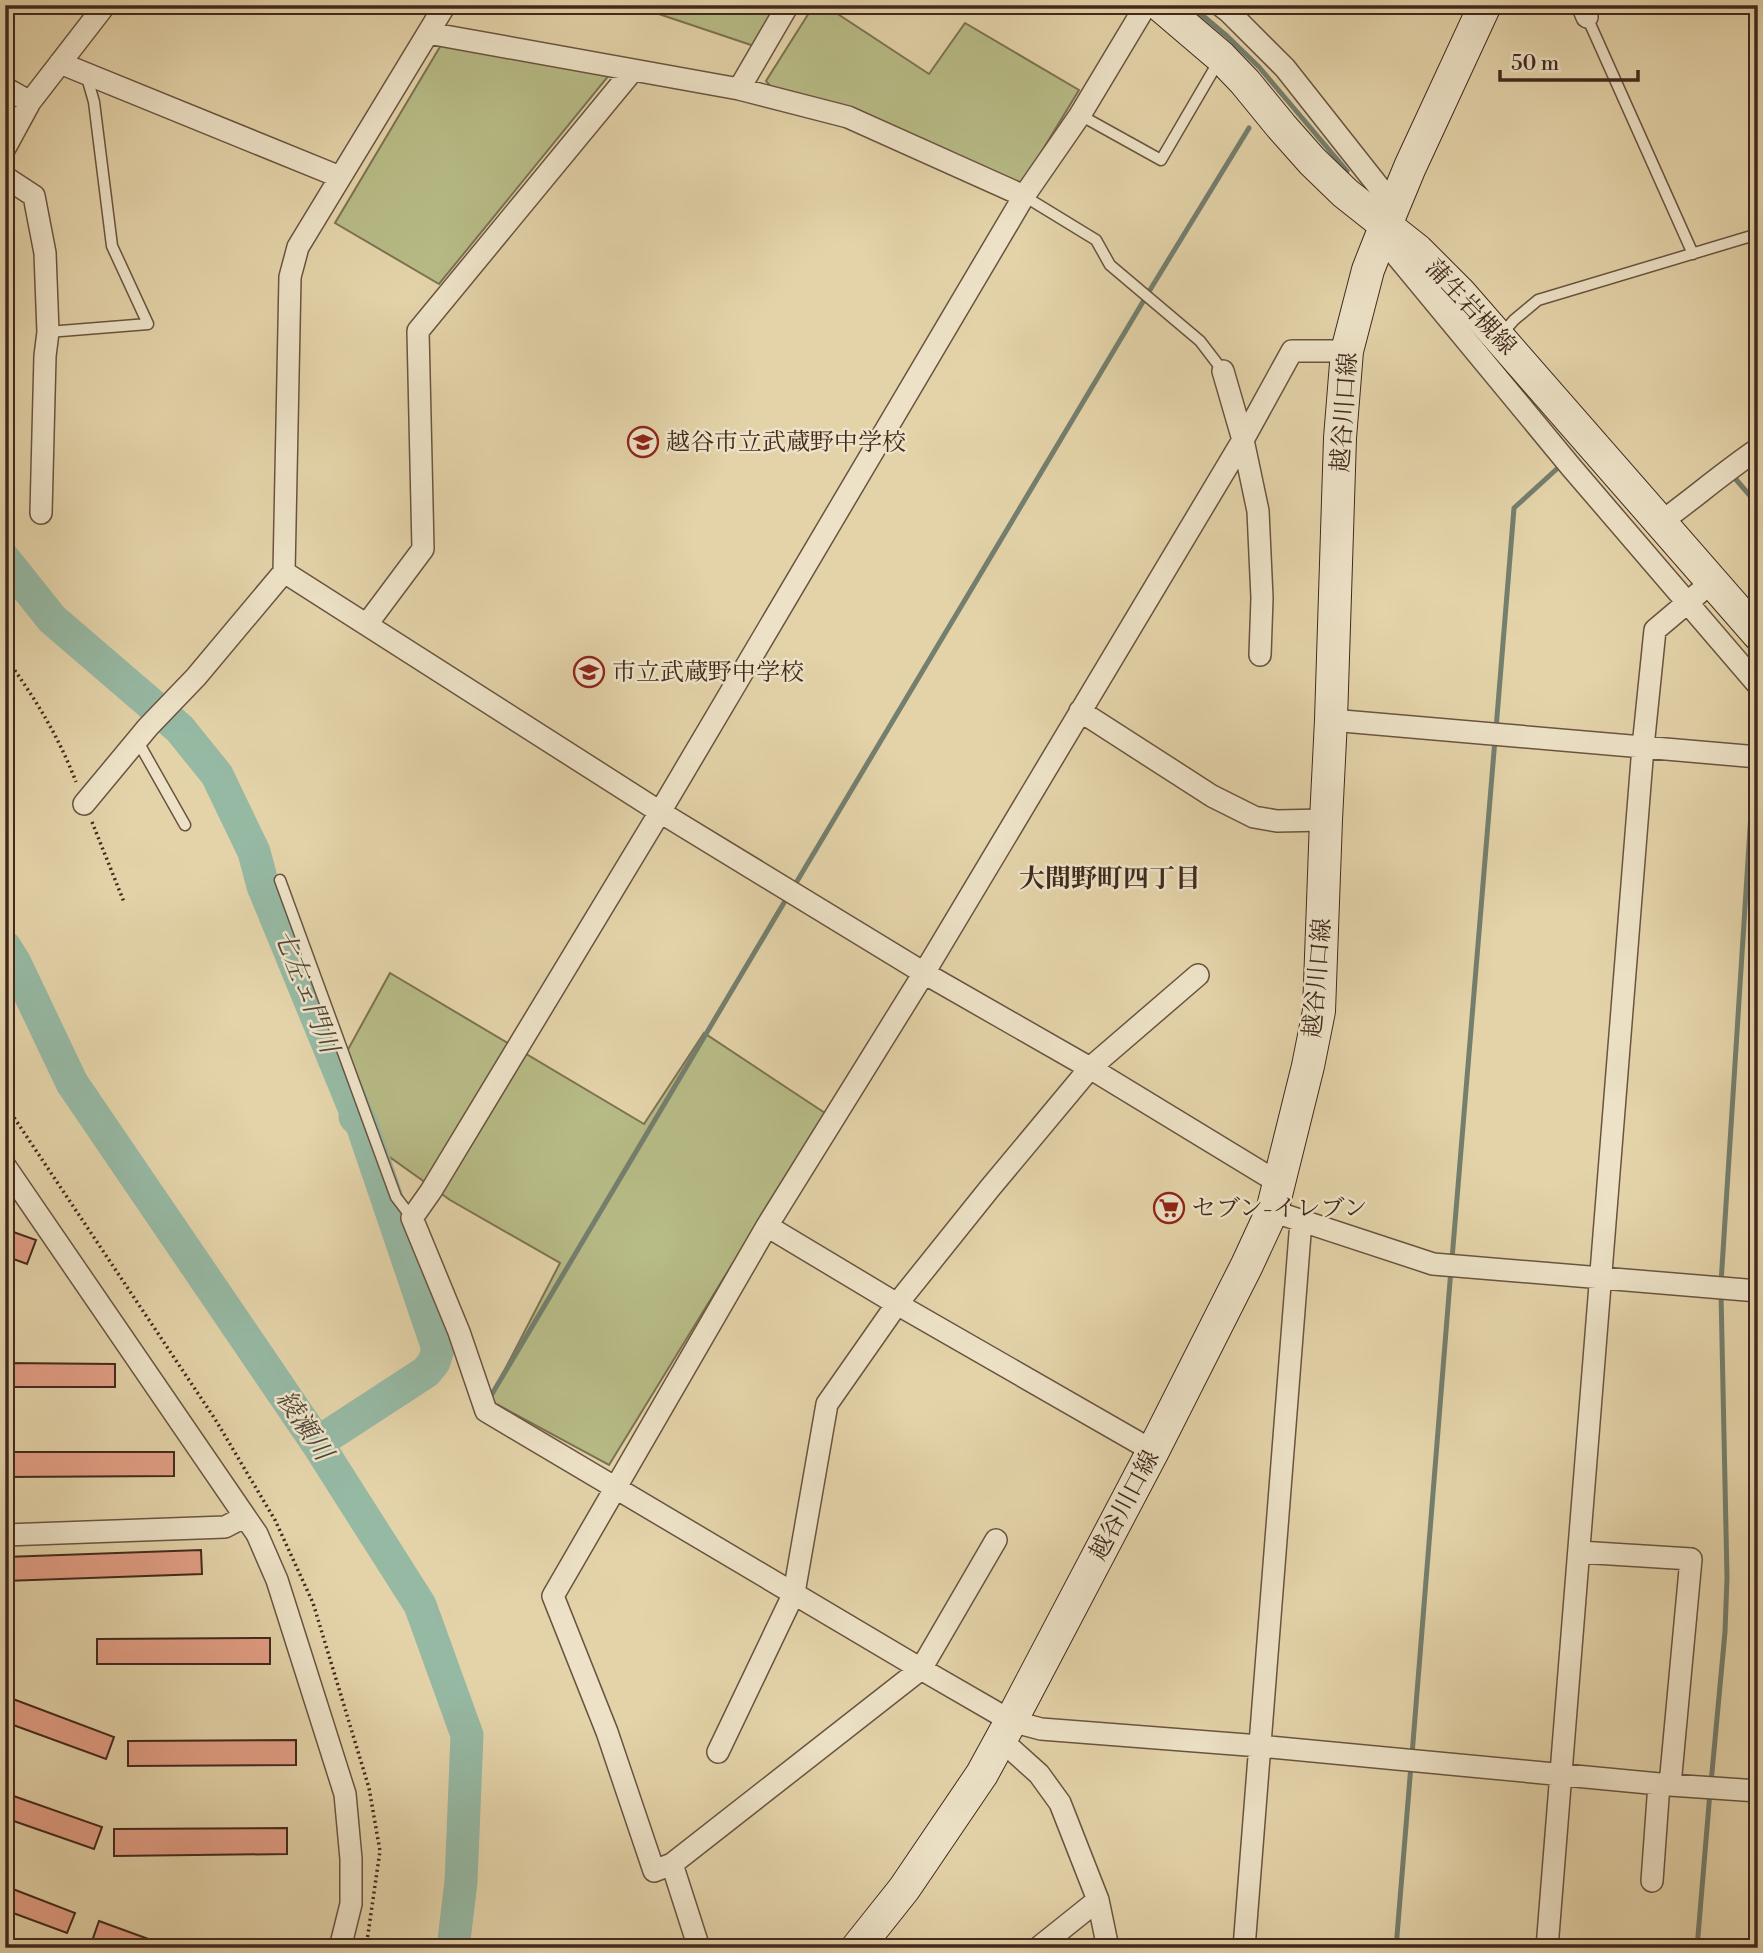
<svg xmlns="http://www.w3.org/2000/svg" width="1763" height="1953" font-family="'Libre Bodoni','Noto Serif JP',serif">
<rect width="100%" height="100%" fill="#e4d3a9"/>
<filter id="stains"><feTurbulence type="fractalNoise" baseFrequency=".00286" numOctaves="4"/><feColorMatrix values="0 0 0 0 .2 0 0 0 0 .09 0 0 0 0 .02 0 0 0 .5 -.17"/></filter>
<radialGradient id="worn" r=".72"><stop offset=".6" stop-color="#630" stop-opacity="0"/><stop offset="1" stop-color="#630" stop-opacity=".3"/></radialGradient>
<path fill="#b7bb86" stroke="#7c7252" stroke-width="2" d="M632 5H778L754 46Z
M814 5H824L929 74 965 23 1079 90 1020 187 777 94 766 81Z
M441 45 610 74 439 284 335 223Z
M390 973 644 1124 704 1033 825 1113 609 1465 489 1400 560 1263 450 1200 384 1153 345 1055Z"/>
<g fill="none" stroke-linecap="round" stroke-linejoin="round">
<path stroke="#747f6e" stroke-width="5" d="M1190 5 1227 36 1259 67 1347 171
M1733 476 1758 505
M1746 642 1758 656
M1496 729 1514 508 1560 466
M793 888 1153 285 1249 128
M1452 1259 1495 739
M1721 1283 1754 766
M489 1399 788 896
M1412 1755 1451 1269
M1711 1783 1725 1632 1727 1578 1721 1293
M1396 1948 1411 1765
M1697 1948 1710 1792"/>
<path stroke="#96b9a4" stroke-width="33" d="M5 560 52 619 180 729 217 775 254 852 263 886 357 1115 355 1117 361 1122 438 1349 434 1362 426 1372 317 1443
M5 947 15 963 72 1083 317 1443 420 1605 467 1735 461 1882 453 1948"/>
</g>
<path fill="#e39f86" stroke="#41291d" stroke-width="2" d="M5 1229 36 1240 27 1264 5 1256Z
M5 1363 115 1364V1387H5Z
M5 1452H174V1476L5 1477Z
M201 1550 202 1574 5 1581V1557Z
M270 1638V1664H97V1639Z
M5 1696 114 1737 106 1759 5 1722Z
M296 1740V1765L128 1766V1741Z
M5 1793 102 1827 94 1849 5 1818Z
M287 1828V1854L114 1856V1829Z
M5 1886 75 1913 67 1933 5 1910Z
M99 1921 173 1948H102L91 1944Z"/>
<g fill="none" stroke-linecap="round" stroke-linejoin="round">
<g stroke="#6a5440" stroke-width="13">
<path id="lane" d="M1587 17 1693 254
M1080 115 1161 160 1220 59
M1024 196 1096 240 1110 265 1200 341 1223 371
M48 332 148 324 112 246 94 102 86 74
M1501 335 1514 320 1538 300 1758 234
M137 740 185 825
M280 880 396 1197 412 1218"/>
</g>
<g stroke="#6a5440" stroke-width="24">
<path id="street" d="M1146 5 1080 115 1024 196 660 812 431 1191 412 1218 459 1332 486 1411 921 1669 1011 1721 1041 1729 1260 1746 1670 1785 1758 1791
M1220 5 1229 12 1285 68 1394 206
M1582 5 1587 17
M428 33 739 89 848 117 1024 196
M60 63 340 177
M5 88 30 102
M739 89 788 5
M5 148 30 102 105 5
M5 177 34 196 45 253 48 332 45 356 41 513
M1381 237 1571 467 1758 685
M1223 371 1243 440 1258 511 1262 598 1260 655
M1661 522C1694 498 1724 472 1758 449
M284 572 660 812 924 973 1090 1068 1279 1183
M367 624 423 549 418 331 633 70
M1080 711 1212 796 1254 817 1277 821 1326 820
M1331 720 1758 757
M84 804 148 727 196 677 284 572 290 277 298 247 445 5
M5 1166 257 1534 277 1580 345 1794 351 1859V1904L340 1948
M1272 1211 1433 1264 1758 1291
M767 1226 897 1304 1153 1451
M5 1535 225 1527 244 1517
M996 1540 921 1669 672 1864 654 1871 607 1732 553 1596 767 1226 924 973 1243 440 1292 351H1347
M1579 1552 1691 1559 1670 1785
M1000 1739 1039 1774 1060 1803 1098 1900 1108 1948
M718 1752 794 1593 827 1404 897 1304 990 1188 1090 1068 1198 975
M672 1864 699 1948
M1652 1881 1659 1784
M1038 1948 1098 1900
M1244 1948 1301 1221
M1547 1948 1643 747 1655 630 1713 581"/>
</g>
<g stroke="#41291d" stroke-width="34">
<path id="secondary" d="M1160 5 1221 57 1245 82 1281 126 1312 161 1345 193 1417 250 1460 293 1758 634
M857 1948 904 1889 982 1774 1011 1721 1153 1451 1247 1265 1272 1211 1308 1066 1319 1011 1326 820 1331 720 1340 438 1347 351 1368 270 1381 237 1410 167 1485 5"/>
</g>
<path stroke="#41291d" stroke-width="3.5" stroke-dasharray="2 3.5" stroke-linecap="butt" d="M5 657C34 696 59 737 76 782
M92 822 124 902
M5 1104 215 1419 275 1520 313 1603 369 1788 380 1851 366 1948"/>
<use href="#lane" stroke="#ede2c7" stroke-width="10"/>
<use href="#street" stroke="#ede2c7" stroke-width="21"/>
<use href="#secondary" stroke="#ede2c7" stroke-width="32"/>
</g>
<defs>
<g id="school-ring" transform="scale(1.575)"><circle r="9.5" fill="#ede2c7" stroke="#8f2418" stroke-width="1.5"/><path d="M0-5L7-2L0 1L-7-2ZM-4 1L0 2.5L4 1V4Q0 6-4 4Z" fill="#8f2418"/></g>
<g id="supermarket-ring" transform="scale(1.575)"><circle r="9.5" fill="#ede2c7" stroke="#8f2418" stroke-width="1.5"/><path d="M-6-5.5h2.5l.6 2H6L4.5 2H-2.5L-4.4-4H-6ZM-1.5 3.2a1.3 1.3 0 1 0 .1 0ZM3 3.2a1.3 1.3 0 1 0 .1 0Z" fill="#8f2418"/></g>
</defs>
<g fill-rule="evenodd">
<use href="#school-ring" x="643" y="442"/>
<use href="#school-ring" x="589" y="672"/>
<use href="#supermarket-ring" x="1169" y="1208"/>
</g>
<g text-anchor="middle" stroke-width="5" stroke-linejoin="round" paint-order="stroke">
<g font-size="24" fill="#41291d" stroke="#ede2c7">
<text transform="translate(1471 307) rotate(47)" y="8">蒲生岩槻線</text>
<text transform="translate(1344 412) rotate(-86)" y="8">越谷川口線</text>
<text transform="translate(1317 978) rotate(-85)" y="8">越谷川口線</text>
<text transform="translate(1124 1505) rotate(-62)" y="8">越谷川口線</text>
</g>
<g font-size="24" fill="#41291d" stroke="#ede2c7" text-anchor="start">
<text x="666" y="450">越谷市立武蔵野中学校</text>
<text x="612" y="680">市立武蔵野中学校</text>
<text x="1192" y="1216">セブン-イレブン</text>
</g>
<g font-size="26" font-weight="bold" fill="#41291d" stroke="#ede2c7">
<text x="1110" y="887">大間野町四丁目</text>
</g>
<g font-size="26" font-style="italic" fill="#524638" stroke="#ede2c7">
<text transform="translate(307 991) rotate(68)" y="9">七左ェ門川</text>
<text transform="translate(305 1425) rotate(56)" y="9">綾瀬川</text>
</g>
</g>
<rect width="1763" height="1953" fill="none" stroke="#e4d3a9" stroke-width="28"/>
<rect x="7" y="7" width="1749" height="1939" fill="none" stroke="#41291d" stroke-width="3.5"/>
<rect x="14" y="14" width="1735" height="1925" fill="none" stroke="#41291d" stroke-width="2"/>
<path d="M1500 70v10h138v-10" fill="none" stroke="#41291d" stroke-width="3.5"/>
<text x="1511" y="70" font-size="21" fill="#41291d" stroke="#ede2c7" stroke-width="5" paint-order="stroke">50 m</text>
<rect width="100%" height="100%" filter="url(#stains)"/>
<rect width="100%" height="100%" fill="url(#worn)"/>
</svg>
